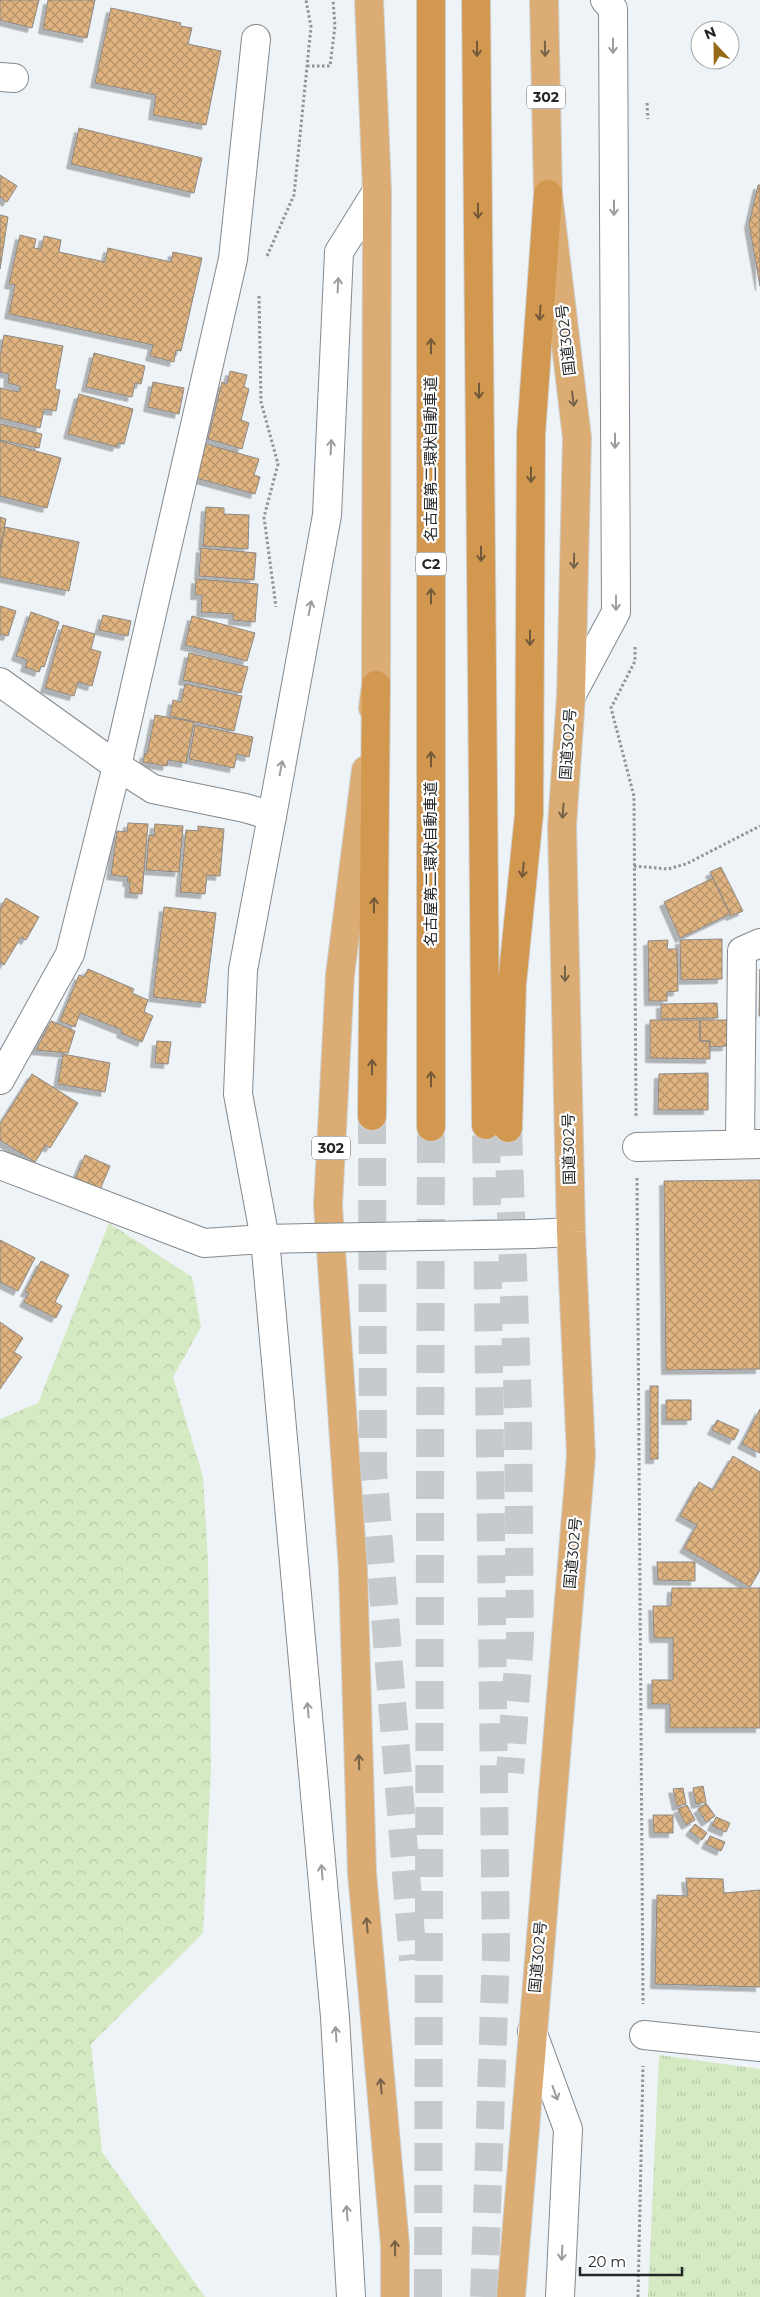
<svg xmlns="http://www.w3.org/2000/svg" width="760" height="2297" font-family="Montserrat,'Noto Sans JP',sans-serif">
<defs>
<pattern id="forest-crowns" width="20" height="18" patternUnits="userSpaceOnUse" patternTransform="scale(1.25)"><rect width="20" height="18" fill="#d5e9c3"/><path d="M2 6a3 3 0 1 1 6 0M12 15a3 3 0 1 1 6 0" fill="none" stroke="#b7c8a8"/></pattern>
<pattern id="park-tufts" width="24" height="20" patternUnits="userSpaceOnUse" patternTransform="scale(1.25)"><rect width="24" height="20" fill="#d5e9c3"/><path d="M3 7l-1-3M5 7V3M7 7l1-3M15 17l-1-3M17 17v-4M19 17l1-3" fill="none" stroke="#b7c8a8"/></pattern>
<pattern id="building-cross-hatch" width="8" height="8" patternUnits="userSpaceOnUse" patternTransform="scale(1.25)"><rect width="8" height="8" fill="#dfb480"/><path d="M0 0l8 8M0 8l8-8" fill="none" stroke="#b59269"/></pattern>
<filter id="shadow"><feDropShadow dx="-4.5" dy="4.5" stdDeviation="0" flood-color="#0004"/></filter>
</defs>
<rect width="100%" height="100%" fill="#eef3f7"/>
<path fill="url(#forest-crowns)" d="M109 1223 192 1277 201 1327 173 1377 203 1477 208 1562 211 1769 203 1933 91 2044 102 2152 205 2297H0V1419L38 1403Z"/>
<path fill="url(#park-tufts)" d="M659 2055 760 2069V2297H648Z"/>
<path fill="url(#building-cross-hatch)" stroke="#8d8985" filter="url(#shadow)" d="M0 0H39L32 28 0 20Z
M48 0H95L87 38 43 29Z
M111 8 181 23 180 26 192 28 188 44 221 51 206 125 153 115 156 95 95 83Z
M79 128 202 158 194 193 71 164Z
M0 175 17 186 7 202 0 197Z
M758 185H760V286L749 224Z
M0 215 8 217 0 269Z
M20 235 36 239 34 248 41 249 44 236 61 240 59 252 105 262 108 248 171 262 173 252 202 258 181 351 176 350 174 362 150 356 153 345 9 314 15 285 9 284Z
M4 335 63 346 55 389 60 390 56 411 44 409 40 428 0 418V388L19 392 20 386 8 383 9 374 0 372V356Z
M94 353 145 366 141 384 135 383 132 397 86 387Z
M230 371 247 375 244 387 249 389 241 420 249 423 242 449 208 439 222 382 227 384Z
M153 382 184 388 179 414 148 407Z
M79 394 133 409 124 444 118 443 117 447 68 434Z
M0 424 42 434 39 448 0 440Z
M0 441 61 458 47 508 0 496Z
M206 444 259 459 254 475 260 477 255 494 196 478Z
M206 507 224 508V514L249 515 248 549 203 546Z
M0 517 6 519 0 551Z
M5 527 79 542 69 591 0 577V551Z
M201 548 256 553 254 580 199 576Z
M196 579 258 584 255 622 233 620V614L201 612 202 595H195Z
M0 606 16 611 8 636 0 634Z
M31 612 59 622 44 667 41 666 39 672 25 667 27 660 16 656Z
M103 615 131 621 128 636 99 630Z
M192 616 255 633 247 661 185 645Z
M63 625 95 634 91 649 101 652 92 686 78 682 74 696 45 688Z
M189 653 248 667 241 693 183 680Z
M185 684 242 696 234 731 170 716 173 700 181 702Z
M155 715 194 722 186 763 168 760 167 766 143 762 145 753 147 754Z
M195 725 253 737 249 757 237 754 234 768 189 759Z
M128 823 148 824 142 894 129 893 130 882H127L128 877 111 875 117 831 127 832Z
M155 824 183 826 179 872 146 870 149 835 154 836Z
M198 826 224 829 220 876 207 875 205 894 180 892 186 830 198 831Z
M721 867 743 911 731 916 710 872Z
M713 878 730 914 680 938 664 902Z
M6 898 39 917 26 940 21 937 4 965 0 962V909Z
M164 907 216 913 205 1003 153 997Z
M722 939V979L681 980 680 940Z
M668 940 667 949H677L678 991 667 992V1001H649L648 941Z
M88 969 134 989 132 993 148 1000 144 1012 153 1016 142 1042 121 1033 122 1030 80 1013 75 1027 60 1021 79 975 84 977Z
M760 969V1016H759Z
M717 1003 718 1018 661 1019V1004Z
M650 1020H700V1041H710V1059L650 1058Z
M700 1020H727V1046L709 1047 710 1041H700Z
M51 1021 75 1031 68 1053 36 1050Z
M157 1041 171 1042 168 1064 155 1063Z
M63 1054 110 1063 105 1092 58 1084Z
M708 1073V1110H658L659 1074Z
M32 1074 78 1103 50 1148 46 1145 35 1162 0 1140V1124Z
M85 1155 110 1166 99 1192 74 1182Z
M760 1180V1369L666 1370 664 1181Z
M0 1240 35 1258 18 1291 0 1282Z
M41 1261 69 1275 55 1302 62 1306 56 1318 24 1302 29 1293 25 1292Z
M0 1322 23 1338 14 1352 22 1357 0 1389Z
M650 1386H658V1459H650Z
M666 1400H691V1420H666Z
M760 1409V1453L742 1444Z
M717 1420 739 1430 734 1440 712 1430Z
M733 1456 760 1472V1570L750 1587 684 1548 697 1525 680 1516 699 1482 713 1490Z
M657 1562H695V1581L658 1580Z
M672 1588H760V1728H670V1704H652V1680H673V1638H654L653 1606H671Z
M703 1786 706 1802 696 1804 693 1788Z
M683 1788 686 1804 677 1806 673 1789Z
M706 1803 715 1816 706 1822 698 1809Z
M687 1805 695 1820 686 1825 678 1809Z
M653 1815H673V1833H654Z
M716 1817 730 1823 726 1832 712 1826Z
M695 1824 707 1833 702 1840 690 1831Z
M710 1836 725 1842 721 1851 706 1844Z
M686 1878 723 1879 724 1893 760 1890V1987L655 1984 657 1895 688 1896Z"/>
<g fill="none" stroke-linecap="round" stroke-linejoin="round">
<path stroke="#c6cacd" stroke-width="28" stroke-dasharray="28 14" stroke-linecap="butt" d="M372 1116 373 1469 413 1960
M508 1128 518 1409 520 1639 510 1773
M428 2297 431 1127
M484 2297 496 1952 486 1125"/>
<g stroke="#85898d" stroke-width="30">
<path id="minor" d="M0 77 14 78
M0 682 117 766
M571 696 616 612 613 9 605 0
M272 816 327 515 339 252 377 191
M0 1080 70 954 117 766 233 259 256 39
M740 1144 742 951 760 943
M637 1147 760 1144
M0 1165 204 1243 265 1239 335 2017 351 2297
M532 2031 568 2129 560 2297
M644 2035 760 2047"/>
</g>
<g stroke="#85898d" stroke-width="30">
<path id="tertiary" d="M117 766 153 789 245 808 272 816 243 970 238 1094 265 1239 310 1238
M532 1234 571 1232"/>
</g>
<g stroke="#cfcfcf" stroke-width="30">
<path id="trunk" d="M369 0 377 191 376 685 373 708
M366 770 340 975 328 1206 353 1570 362 1873 395 2245V2297
M511 2297 581 1456 571 1232 562 826 571 696 577 438 548 194 544 0"/>
</g>
<g stroke="#cfcfcf" stroke-width="30">
<path id="motorway" d="M476 0 486 1125
M372 1116 376 685
M431 1127V0
M508 1128 512 984 529 814 531 435 548 194"/>
</g>
<path stroke="#919497" stroke-width="3" stroke-dasharray="2.5 2.5" stroke-linecap="butt" d="M307 66H330L335 26 333 0
M647 103 648 119
M267 256 294 195 311 27 306 0
M259 296 261 402 278 464 264 517 276 607
M635 647V661L611 708 634 796 636 1117
M634 866 668 869 686 864 760 826
M637 1178 643 2004
M638 2297 643 2066"/>
<use href="#minor" stroke="#fff" stroke-width="28"/>
<use href="#tertiary" stroke="#fff" stroke-width="28"/>
<use href="#trunk" stroke="#dbac73" stroke-width="28"/>
<use href="#motorway" stroke="#d29850" stroke-width="28"/>
<g stroke="#85898d" stroke-width="30" stroke-linecap="butt">
<path id="tertiary-bridge" d="M310 1238 532 1234"/>
</g>
<use href="#tertiary-bridge" stroke="#fff" stroke-width="28"/>
</g>
<defs><path id="oneway-shaft" d="M-6 0H5M1.5-3L5.5 0L1.5 3" fill="none" stroke-width="1.6" stroke-linecap="round" stroke-linejoin="round" transform="scale(1.25)"/></defs>
<g stroke="#9c9d9e">
<use href="#oneway-shaft" transform="translate(613 46) rotate(90)"/>
<use href="#oneway-shaft" transform="translate(614 208) rotate(90)"/>
<use href="#oneway-shaft" transform="translate(338 285) rotate(-87)"/>
<use href="#oneway-shaft" transform="translate(615 441) rotate(90)"/>
<use href="#oneway-shaft" transform="translate(331 447) rotate(-87)"/>
<use href="#oneway-shaft" transform="translate(616 603) rotate(90)"/>
<use href="#oneway-shaft" transform="translate(310 608) rotate(-79)"/>
<use href="#oneway-shaft" transform="translate(281 768) rotate(-79)"/>
<use href="#oneway-shaft" transform="translate(308 1710) rotate(-95)"/>
<use href="#oneway-shaft" transform="translate(322 1872) rotate(-95)"/>
<use href="#oneway-shaft" transform="translate(336 2034) rotate(-94)"/>
<use href="#oneway-shaft" transform="translate(555 2093) rotate(70)"/>
<use href="#oneway-shaft" transform="translate(347 2213) rotate(-94)"/>
<use href="#oneway-shaft" transform="translate(562 2253) rotate(93)"/>
</g>
<g stroke="#725939">
<use href="#oneway-shaft" transform="translate(477 49) rotate(90)"/>
<use href="#oneway-shaft" transform="translate(478 211) rotate(90)"/>
<use href="#oneway-shaft" transform="translate(540 313) rotate(94)"/>
<use href="#oneway-shaft" transform="translate(431 346) rotate(-90)"/>
<use href="#oneway-shaft" transform="translate(479 391) rotate(90)"/>
<use href="#oneway-shaft" transform="translate(531 475) rotate(90)"/>
<use href="#oneway-shaft" transform="translate(481 554) rotate(90)"/>
<use href="#oneway-shaft" transform="translate(431 596) rotate(-90)"/>
<use href="#oneway-shaft" transform="translate(530 638) rotate(90)"/>
<use href="#oneway-shaft" transform="translate(431 759) rotate(-90)"/>
<use href="#oneway-shaft" transform="translate(523 870) rotate(96)"/>
<use href="#oneway-shaft" transform="translate(374 905) rotate(-89)"/>
<use href="#oneway-shaft" transform="translate(372 1067) rotate(-89)"/>
<use href="#oneway-shaft" transform="translate(431 1079) rotate(-90)"/>
</g>
<g stroke="#766249">
<use href="#oneway-shaft" transform="translate(545 49) rotate(89)"/>
<use href="#oneway-shaft" transform="translate(573 399) rotate(83)"/>
<use href="#oneway-shaft" transform="translate(574 561) rotate(91)"/>
<use href="#oneway-shaft" transform="translate(563 811) rotate(94)"/>
<use href="#oneway-shaft" transform="translate(565 974) rotate(89)"/>
<use href="#oneway-shaft" transform="translate(359 1762) rotate(-92)"/>
<use href="#oneway-shaft" transform="translate(367 1925) rotate(-95)"/>
<use href="#oneway-shaft" transform="translate(381 2086) rotate(-95)"/>
<use href="#oneway-shaft" transform="translate(395 2248) rotate(-91)"/>
</g>
<g text-anchor="middle" stroke-width="4.5" stroke-linejoin="round" paint-order="stroke">
<g fill="#fff" stroke="#666768" stroke-width="1">
<rect x="527" y="85.5" width="38" height="23" rx="4"/>
<rect x="416" y="552.5" width="30" height="23" rx="4"/>
<rect x="312" y="1136.5" width="38" height="23" rx="4"/>
</g>
<g font-size="14" font-weight="bold" fill="#242627">
<text x="546" y="102">302</text>
<text x="431" y="569">C2</text>
<text x="331" y="1153">302</text>
</g>
<g font-size="15" fill="#242627" stroke="#fff">
<text transform="translate(566 340) rotate(-97)" y="5">国道302号</text>
<text transform="translate(431 459) rotate(-90)" y="5">名古屋第二環状自動車道</text>
<text transform="translate(568 744) rotate(-86)" y="5">国道302号</text>
<text transform="translate(431 864) rotate(-90)" y="5">名古屋第二環状自動車道</text>
<text transform="translate(569 1149) rotate(-91)" y="5">国道302号</text>
<text transform="translate(573 1553) rotate(-85)" y="5">国道302号</text>
<text transform="translate(538 1957) rotate(-85)" y="5">国道302号</text>
</g>
</g>
<g transform="translate(715 45) rotate(338)"><circle r="24" fill="#ffffff" stroke="#a7a8a9"/>
<path d="M0-4L9 19L0 12L-9 19Z" fill="#956a16"/>
<text y="-8" font-size="14" font-weight="bold" text-anchor="middle" fill="#242627">N</text>
</g>
<path d="M580 2267v8h102v-8" fill="none" stroke="#242627" stroke-width="2.5"/>
<text x="588" y="2267" font-size="15" fill="#242627" stroke="#ffffff" stroke-width="4" paint-order="stroke">20 m</text>
</svg>
